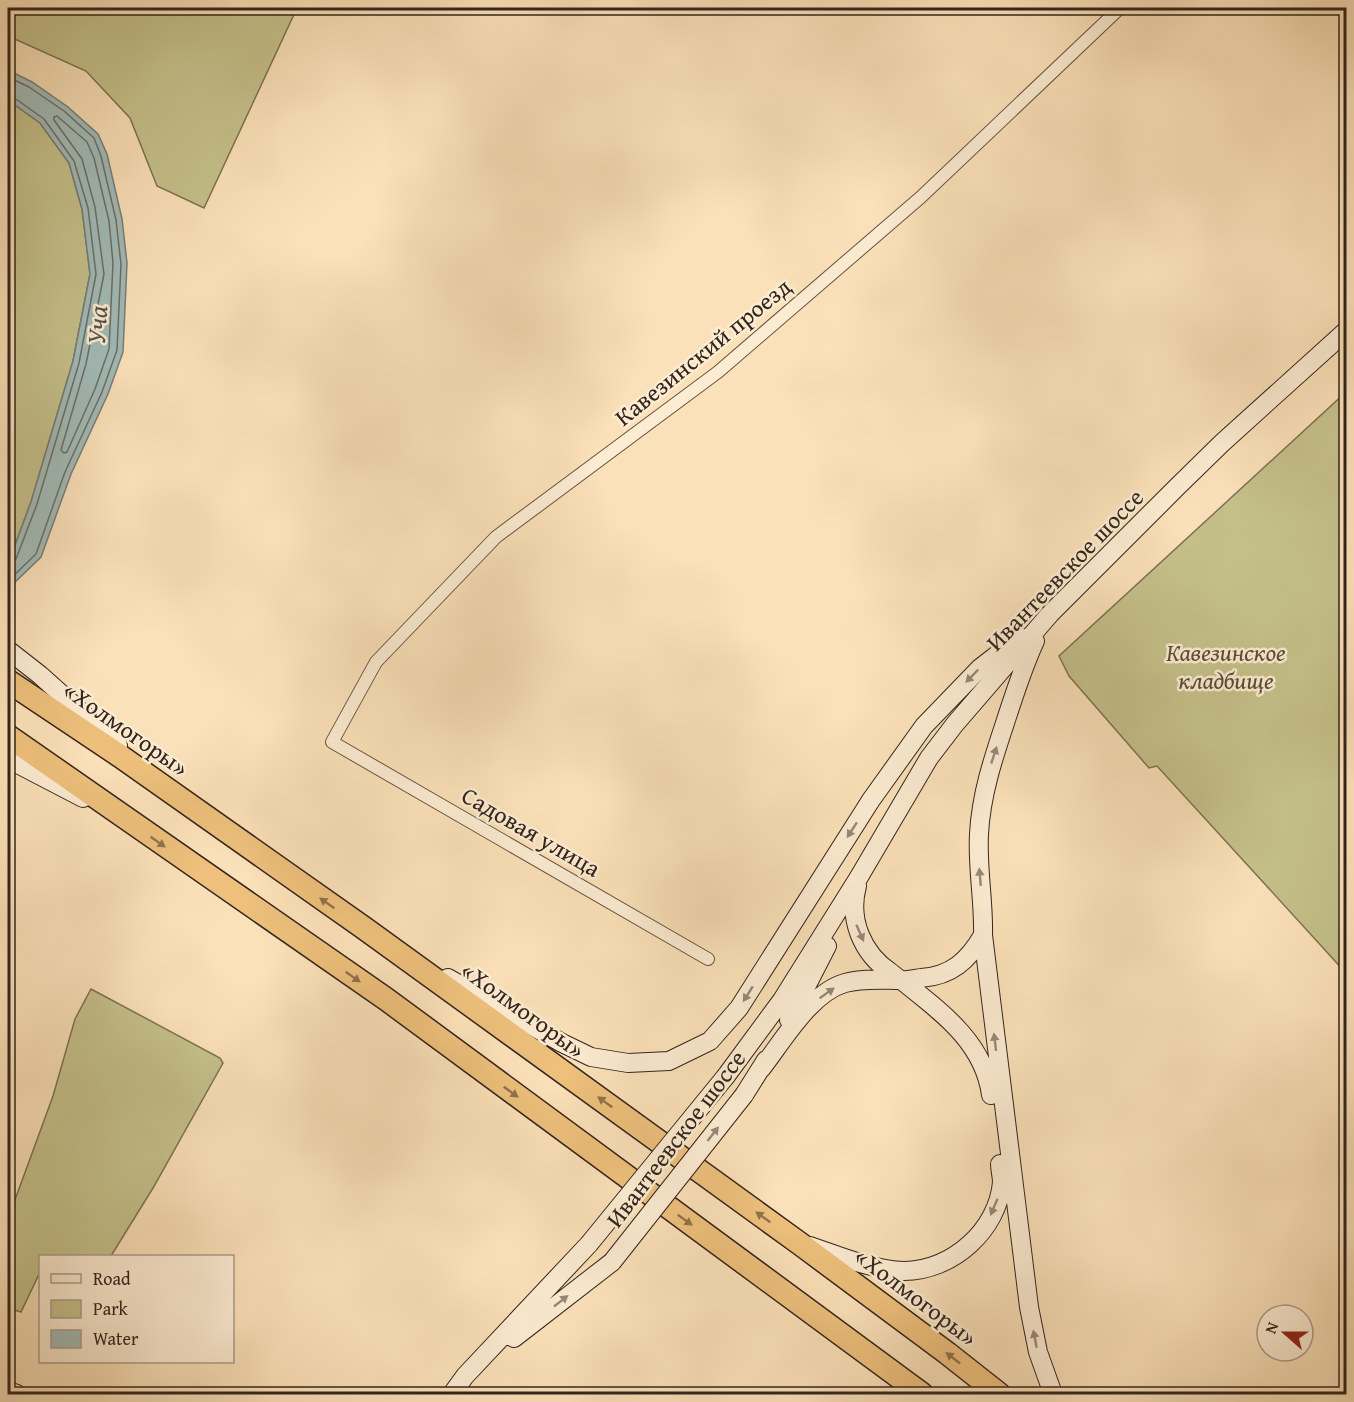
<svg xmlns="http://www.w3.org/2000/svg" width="1354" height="1402" font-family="'Gentium Book Plus',serif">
<rect width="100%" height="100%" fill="#fbe1b9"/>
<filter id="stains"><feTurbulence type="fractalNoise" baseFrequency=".00333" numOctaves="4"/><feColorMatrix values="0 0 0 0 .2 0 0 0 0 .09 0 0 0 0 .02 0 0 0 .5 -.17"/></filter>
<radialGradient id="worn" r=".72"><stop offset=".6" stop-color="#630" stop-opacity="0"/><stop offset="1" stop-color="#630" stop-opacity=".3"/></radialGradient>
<path fill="#c5c18b" stroke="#7c7254" stroke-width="1.5" d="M8 8H297L204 208 157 186 130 118 86 71 8 36Z
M8 100 40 123 69 163 82 209 90 274 73 361 31 502 8 564Z
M1346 392V973L1157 766 1149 768 1069 676 1059 656Z
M91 989 220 1058 223 1063 153 1188 111 1256H40V1272L21 1312 8 1308V1219L53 1096 75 1019Z"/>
<path fill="#a2bbb8" stroke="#767f7a" stroke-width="1.5" d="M8 70 32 82 68 107 98 134 107 154 122 219 127 263 123 352 108 394 71 474 41 557 9 588 8 592V564L31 502 73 361 90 274 82 209 69 163 40 123 8 100Z"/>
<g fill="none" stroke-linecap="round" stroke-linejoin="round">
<path stroke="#6a706a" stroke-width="1.5" d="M8 77 29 87 64 111 94 138 101 156 116 220 121 264 117 350 102 392 65 472 36 554 8 581
M8 96 13 97 44 119 74 161 88 208 96 274 79 363 37 504 16 559 12 562 8 563
M57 116 87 142 94 158 109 221 113 263 109 349 95 389 67 452 64 453 61 450 86 364 104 274 95 207 82 159 54 120V117Z"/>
<g stroke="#655344" stroke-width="14">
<path id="street" d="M1340 8 1346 13
M708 959 332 742 376 662 496 537 718 372 921 197 1120 8"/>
</g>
<g stroke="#33241d" stroke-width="20">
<path id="secondary" d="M1035 641C1023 667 1014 695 1005 723 993 759 981 795 979 834 977 868 984 901 983 935L1029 1307 1038 1352 1053 1394
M8 650 40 675 118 745
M8 759 83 798
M857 886C848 919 862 953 890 972 893 974 898 979 902 980 907 981 915 979 921 978 951 976 968 961 983 935
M448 978 562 1043 591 1057 628 1063 669 1061 710 1041 739 1008 871 800 924 726 980 668 1020 637
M789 1020 827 946
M761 1069C783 1041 810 993 845 983 863 978 882 980 901 980 940 1011 984 1042 991 1095
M726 1076 782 1000 859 877 929 758 955 724 1050 614 1177 487 1222 443 1346 331
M744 1095 766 1060
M810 1246C840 1256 872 1270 904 1271 952 1271 998 1230 1002 1182 1002 1176 1000 1170 1000 1164
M514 1338 612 1262
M8 1391 17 1394
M452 1394 465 1376 589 1244"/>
</g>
<g stroke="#33241d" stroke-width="25">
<path id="highway" d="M8 681 120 756 364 928 799 1243 947 1353 999 1394
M8 736 386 999 922 1394"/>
</g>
<use href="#street" stroke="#fcecd2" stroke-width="12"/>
<use href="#secondary" stroke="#fcecd2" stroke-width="18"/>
<use href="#highway" stroke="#eec07c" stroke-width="22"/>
<g stroke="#33241d" stroke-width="20" stroke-linecap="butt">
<path id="secondary-bridge" d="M589 1244 726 1076
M612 1262 744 1095"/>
</g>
<use href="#secondary-bridge" stroke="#fcecd2" stroke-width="18"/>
</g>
<defs><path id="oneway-solid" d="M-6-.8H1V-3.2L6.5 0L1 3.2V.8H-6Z" transform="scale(1.5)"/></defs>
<g fill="#988878">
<use href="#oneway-solid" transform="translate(972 676) rotate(134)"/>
<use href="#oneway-solid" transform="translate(994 755) rotate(-72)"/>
<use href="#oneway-solid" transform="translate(852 830) rotate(123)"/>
<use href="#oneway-solid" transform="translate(980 877) rotate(-95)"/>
<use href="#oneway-solid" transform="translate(860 933) rotate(66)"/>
<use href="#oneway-solid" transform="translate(827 993) rotate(-35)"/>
<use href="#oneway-solid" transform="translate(748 994) rotate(122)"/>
<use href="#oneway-solid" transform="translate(995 1042) rotate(-97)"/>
<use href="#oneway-solid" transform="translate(713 1134) rotate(-52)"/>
<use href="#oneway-solid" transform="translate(994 1207) rotate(113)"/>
<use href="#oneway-solid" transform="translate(561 1301) rotate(-38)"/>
<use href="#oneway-solid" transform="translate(1035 1339) rotate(-101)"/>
</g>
<g fill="#90724c">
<use href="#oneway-solid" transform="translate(158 842) rotate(35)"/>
<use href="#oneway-solid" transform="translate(327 903) rotate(-145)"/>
<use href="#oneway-solid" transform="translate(353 977) rotate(35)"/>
<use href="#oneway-solid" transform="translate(511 1092) rotate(36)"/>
<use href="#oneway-solid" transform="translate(605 1102) rotate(-144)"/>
<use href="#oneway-solid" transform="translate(763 1217) rotate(-144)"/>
<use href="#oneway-solid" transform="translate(685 1220) rotate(36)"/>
<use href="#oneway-solid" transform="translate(953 1358) rotate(-142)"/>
</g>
<g text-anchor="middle" stroke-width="5" stroke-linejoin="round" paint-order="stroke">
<g font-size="24" fill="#33241d" stroke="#fcecd2">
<text transform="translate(703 352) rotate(-39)" y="8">Кавезинский проезд</text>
<text transform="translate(1065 570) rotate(-46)" y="8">Ивантеевское шоссе</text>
<text transform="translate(126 729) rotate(35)" y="8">«Холмогоры»</text>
<text transform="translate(531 832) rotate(30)" y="8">Садовая улица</text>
<text transform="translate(523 1010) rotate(36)" y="8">«Холмогоры»</text>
<text transform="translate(676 1139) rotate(-53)" y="8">Ивантеевское шоссе</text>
<text transform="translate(916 1297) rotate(37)" y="8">«Холмогоры»</text>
</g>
<g font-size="24" font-style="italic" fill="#584b38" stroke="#fcecd2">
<text x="1226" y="661">Кавезинское<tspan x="1226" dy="28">кладбище</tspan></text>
</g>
<g font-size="26" font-style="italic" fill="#54514c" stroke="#fcecd2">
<text transform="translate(97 325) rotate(-86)" y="9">Уча</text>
</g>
</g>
<rect width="1354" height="1402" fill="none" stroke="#fbe1b9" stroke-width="30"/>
<rect x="9" y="9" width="1336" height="1384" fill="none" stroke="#33241d" stroke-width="3"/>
<rect x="15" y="15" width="1324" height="1372" fill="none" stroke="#33241d" stroke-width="1.5"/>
<rect x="39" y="1255" width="195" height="108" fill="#fcecd2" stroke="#ac9c8a" stroke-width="1.5"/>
<rect x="51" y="1274" width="30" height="9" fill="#fcecd2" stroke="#ac9c8a" stroke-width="1.5"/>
<text x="93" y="1285" font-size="18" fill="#33241d">Road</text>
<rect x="51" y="1300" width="30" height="18" fill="#c5c18b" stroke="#ac9c8a" stroke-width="1.5"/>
<text x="93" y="1315" font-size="18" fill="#33241d">Park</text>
<rect x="51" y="1330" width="30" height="18" fill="#a2bbb8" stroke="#ac9c8a" stroke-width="1.5"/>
<text x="93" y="1345" font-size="18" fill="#33241d">Water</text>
<g transform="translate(1285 1333) rotate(291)"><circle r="28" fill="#fcecd2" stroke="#ac9c8a" stroke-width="1.5"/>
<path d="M0-4.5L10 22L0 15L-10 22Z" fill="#8f2418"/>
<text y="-9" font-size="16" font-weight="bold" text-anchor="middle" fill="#33241d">N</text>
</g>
<rect width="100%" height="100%" filter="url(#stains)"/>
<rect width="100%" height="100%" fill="url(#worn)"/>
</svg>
